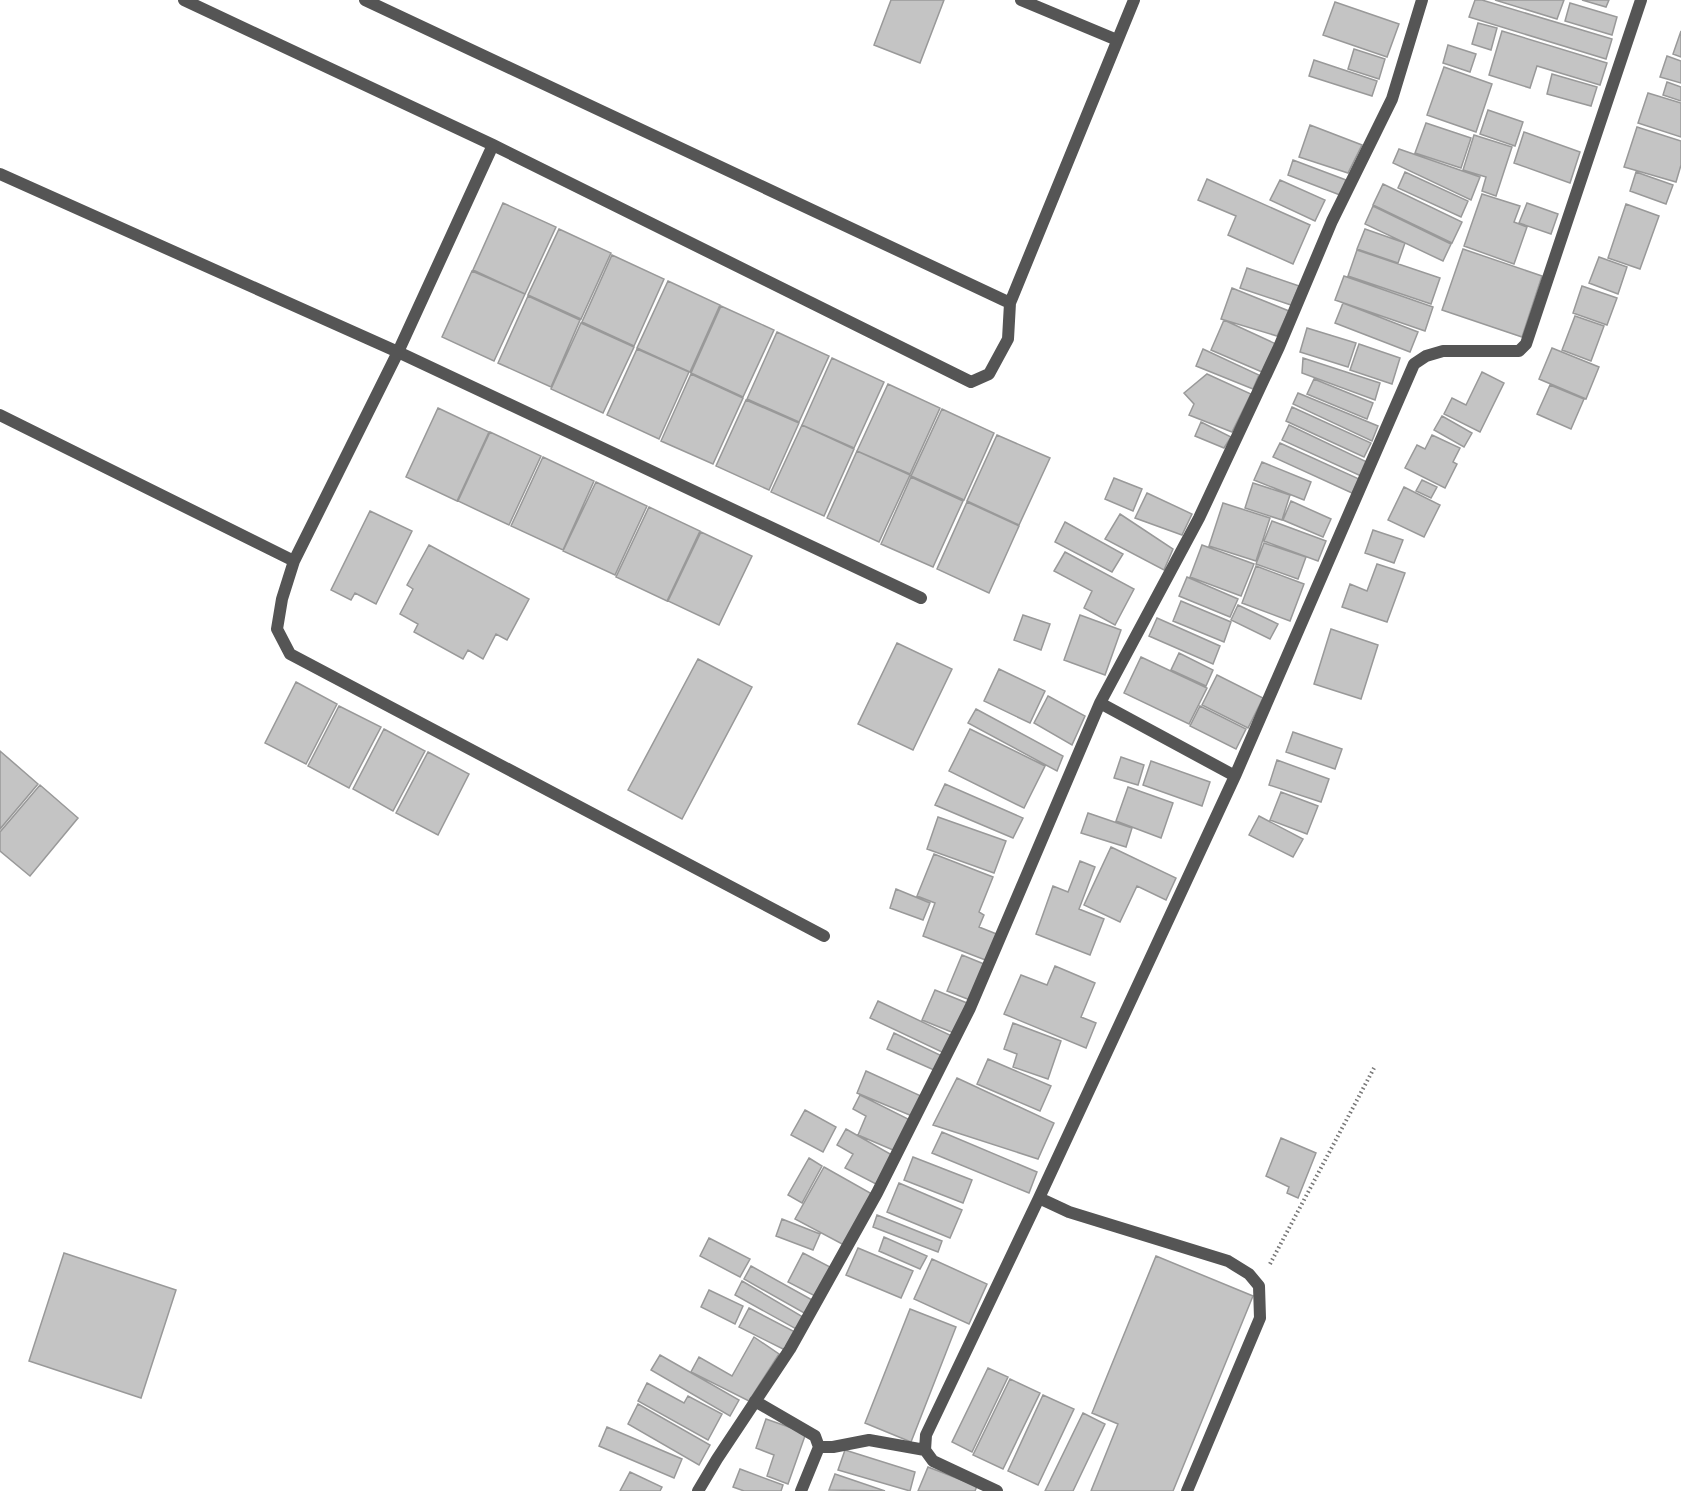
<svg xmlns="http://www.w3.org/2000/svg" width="1681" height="1491" font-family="'Titillium Web',sans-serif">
<rect width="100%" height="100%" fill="#fff"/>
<path fill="#c4c4c4" stroke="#999" stroke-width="1.5" d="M891 0H944L920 63 874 45Z
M1475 0H1482L1612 39 1606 59 1469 17Z
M1495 0H1564L1557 19Z
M1582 0H1609L1606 7Z
M1335 2 1399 24 1387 57 1323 35Z
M1570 3 1617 17 1612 35 1565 21Z
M1478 23 1497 28 1491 50 1472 44Z
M1502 31 1607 63 1600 85 1537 66 1530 88 1489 75Z
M1681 31V57L1673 54Z
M1448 45 1476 54 1470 72 1443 63Z
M1354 49 1385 59 1379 79 1348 69Z
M1667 56 1681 61V83L1660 77Z
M1314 60 1377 81 1372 96 1309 76Z
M1444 67 1492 84 1476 132 1427 115Z
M1552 74 1597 87 1591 106 1547 94Z
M1667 82 1681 87V101L1663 95Z
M1648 93 1681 103V137L1638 123Z
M1488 110 1523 122 1515 146 1480 134Z
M1426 123 1471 138 1461 168 1415 153Z
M1310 125 1362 145 1348 173 1299 157Z
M1637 127 1681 141V165L1676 182 1624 167Z
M1524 132 1580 152 1570 183 1514 163Z
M1474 135 1512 147 1496 196 1482 191 1486 177 1463 170Z
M1399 149 1480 177 1471 200 1393 163Z
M1293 160 1346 180 1340 195 1288 175Z
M1405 172 1468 201 1461 217 1398 188Z
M1636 172 1673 185 1666 204 1630 191Z
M1207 179 1310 225 1293 264 1228 235 1236 216 1198 200Z
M1280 180 1325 200 1315 221 1270 200Z
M1383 184 1462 222 1452 243 1373 205Z
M1482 194 1520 206 1514 222 1527 227 1514 264 1464 246Z
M503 203 556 227 525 294 473 270Z
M1527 203 1558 214 1551 234 1519 223Z
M1626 204 1659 216 1640 269 1608 258Z
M1373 206 1451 244 1443 261 1365 224Z
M559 229 611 253 581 319 528 295Z
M1365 229 1405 243 1398 263 1357 249Z
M1463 249 1542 276 1522 337 1442 310Z
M1357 250 1440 278 1431 304 1348 276Z
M612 255 664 279 634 346 582 322Z
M1599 257 1627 267 1618 294 1589 283Z
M1247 268 1299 286 1291 305 1240 288Z
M472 271 525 294 494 361 442 337Z
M1344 276 1433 307 1425 331 1335 300Z
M668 281 720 305 690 372 637 348Z
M1582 286 1617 298 1607 325 1573 313Z
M1232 288 1289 311 1277 336 1221 319Z
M528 296 580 320 551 387 498 363Z
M1343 303 1418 332 1410 352 1335 323Z
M721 306 774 330 743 397 691 373Z
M1575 316 1604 326 1591 361 1562 350Z
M1224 320 1276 344 1262 372 1211 350Z
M581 323 634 347 603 413 551 389Z
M1307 328 1356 343 1348 367 1300 352Z
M777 332 829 356 799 422 747 399Z
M1359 344 1400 358 1392 384 1350 370Z
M1552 348 1599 367 1586 399 1539 379Z
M637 349 689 372 659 439 607 415Z
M1203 349 1259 375 1253 389 1196 366Z
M832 358 884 382 854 448 802 425Z
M1303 358 1380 383 1375 400 1302 373Z
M1482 372 1504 383 1480 432 1444 414 1452 398 1466 405Z
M691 374 743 398 713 464 661 441Z
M1207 374 1251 394 1232 432 1189 415 1194 404 1184 393Z
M1314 379 1373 403 1367 419 1307 394Z
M888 384 940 408 910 474 857 451Z
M1550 385 1584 399 1571 429 1537 414Z
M1298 393 1378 426 1372 441 1293 404Z
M746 400 799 423 769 490 716 466Z
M1292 407 1371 443 1364 457 1286 421Z
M438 408 489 432 457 501 406 477Z
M942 409 994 433 964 500 911 476Z
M1442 416 1472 433 1464 447 1434 430Z
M1201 422 1231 437 1224 448 1195 436Z
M802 425 854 449 824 516 771 492Z
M1289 425 1367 462 1361 476 1282 440Z
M490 432 541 456 509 525 458 501Z
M997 435 1050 458 1019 525 967 501Z
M1432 435 1460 448 1453 462 1457 464 1445 488 1405 468 1417 445 1425 449Z
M1280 443 1359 479 1352 493 1273 457Z
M857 451 910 475 879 542 827 518Z
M543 457 594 481 563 550 511 526Z
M1262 462 1311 482 1304 500 1254 480Z
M911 477 963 501 933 567 881 544Z
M1114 478 1142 489 1133 511 1105 499Z
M1422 480 1437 487 1431 498 1416 491Z
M596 482 647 506 615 575 563 551Z
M1253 483 1290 495 1282 520 1245 508Z
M1404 487 1440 505 1424 537 1388 520Z
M1147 493 1192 514 1182 535 1135 518Z
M1291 501 1331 519 1323 537 1283 520Z
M967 502 1019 526 989 593 937 569Z
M1223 503 1270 518 1256 561 1209 546Z
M649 507 700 531 667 601 616 577Z
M370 511 412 531 376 604 355 593 351 600 331 590Z
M1120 514 1173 549 1164 570 1105 539Z
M1272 521 1326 541 1318 561 1264 541Z
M1065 522 1123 554 1112 572 1055 542Z
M1373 530 1403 540 1394 563 1365 553Z
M701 532 752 556 719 625 668 601Z
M1264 543 1306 557 1298 579 1256 564Z
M429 545 529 599 507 640 496 634 483 659 468 650 463 659 414 632 418 624 400 614 413 589 407 585Z
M1202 545 1254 564 1241 596 1190 577Z
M1065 552 1134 589 1115 625 1084 608 1092 591 1054 571Z
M1377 564 1405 573 1387 622 1342 607 1350 584 1367 591Z
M1256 566 1304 584 1290 621 1242 603Z
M1187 577 1238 599 1230 617 1179 596Z
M1181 601 1231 622 1224 642 1173 621Z
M1238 605 1278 624 1270 639 1231 620Z
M1023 615 1050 624 1041 650 1014 640Z
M1080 615 1121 630 1105 675 1064 660Z
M1157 618 1220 646 1213 664 1149 636Z
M1331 629 1378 645 1361 699 1314 684Z
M897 643 952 669 913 750 858 724Z
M1179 653 1213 670 1206 686 1171 670Z
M1141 657 1207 688 1189 724 1124 693Z
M698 659 752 687 682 819 628 790Z
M999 669 1045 691 1030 723 984 701Z
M1217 675 1263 698 1248 728 1202 705Z
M296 682 337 704 306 764 265 743Z
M1048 696 1085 716 1072 745 1034 723Z
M339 706 381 727 349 788 308 766Z
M1200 706 1246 729 1236 749 1190 726Z
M976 709 1063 756 1057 771 968 723Z
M384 729 425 751 393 811 353 789Z
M970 729 1045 766 1024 808 949 771Z
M1293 732 1342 749 1335 769 1286 752Z
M0 751 38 784 0 829Z
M428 752 469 774 438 835 396 813Z
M1121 757 1144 765 1138 785 1114 778Z
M1277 760 1329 779 1321 802 1269 785Z
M1151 761 1210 782 1202 806 1143 785Z
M945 784 1023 818 1013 838 935 805Z
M40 785 78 818 30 876 0 851V832Z
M1128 787 1173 803 1161 838 1116 821Z
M1281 792 1318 806 1307 834 1270 820Z
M1088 813 1132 828 1126 847 1081 833Z
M1259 816 1303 839 1293 857 1249 835Z
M938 817 1006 841 994 873 927 849Z
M1111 847 1176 878 1166 900 1137 886 1120 922 1084 905Z
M934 854 993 877 979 912 984 915 979 927 999 935 988 961 923 936 935 903 917 896Z
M1080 861 1095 867 1079 909 1104 919 1090 955 1036 934 1053 886 1068 892Z
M896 889 930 903 923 920 890 908Z
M962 955 984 964 970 1000 947 991Z
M1055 966 1095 983 1081 1017 1096 1023 1086 1048 1004 1014 1021 975 1047 985Z
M935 990 967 1003 954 1033 922 1020Z
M878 1001 952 1036 944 1053 870 1018Z
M1013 1023 1061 1041 1048 1079 1013 1067 1017 1054 1004 1049Z
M894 1033 942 1056 934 1070 887 1049Z
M988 1059 1051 1086 1040 1111 977 1084Z
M866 1071 921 1096 912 1116 857 1093Z
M957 1078 1054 1123 1038 1159 933 1125Z
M860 1095 910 1120 893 1150 858 1135 866 1116 853 1109Z
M805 1110 836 1127 823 1152 791 1135Z
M846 1129 892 1155 876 1184 845 1168 853 1154 837 1145Z
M942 1132 1037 1172 1029 1193 932 1153Z
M1281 1138 1316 1153 1298 1198 1287 1193 1289 1187 1266 1176Z
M913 1157 972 1180 963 1203 904 1180Z
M809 1158 822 1166 802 1203 788 1195Z
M824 1167 872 1194 844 1245 795 1219Z
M899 1183 962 1210 950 1238 887 1212Z
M877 1215 942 1241 938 1252 873 1227Z
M782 1219 820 1234 813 1250 776 1236Z
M884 1237 927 1256 920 1269 879 1251Z
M709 1238 750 1259 740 1277 700 1256Z
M858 1248 913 1271 901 1298 846 1275Z
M64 1253 176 1290 141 1398 29 1361Z
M803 1253 832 1268 817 1297 788 1282Z
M1156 1256 1253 1296 1173 1491H1091L1118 1424 1092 1413Z
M932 1259 987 1284 969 1324 914 1299Z
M751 1266 814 1301 806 1314 744 1279Z
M742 1281 803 1317 798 1330 735 1295Z
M709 1290 743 1306 735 1324 701 1307Z
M749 1308 795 1332 785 1350 739 1327Z
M910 1309 956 1327 911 1442 865 1423Z
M754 1337 779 1354 749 1401 691 1372 699 1357 732 1376Z
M660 1355 739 1400 730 1416 651 1370Z
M988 1368 1008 1377 972 1452 952 1442Z
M1010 1379 1040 1393 1003 1469 973 1455Z
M647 1383 684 1403 688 1396 722 1414 708 1440 638 1401Z
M1043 1395 1074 1409 1038 1485 1008 1471Z
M638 1404 710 1445 699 1465 628 1424Z
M1083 1413 1105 1424 1073 1491H1045Z
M766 1419 806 1433 788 1484 767 1476 774 1455 756 1448Z
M607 1427 682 1459 674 1478 599 1446Z
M845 1450 915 1472 910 1491 838 1470Z
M928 1467 977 1486 975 1491H918Z
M740 1469 783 1485 781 1491H744L733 1487Z
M630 1472 662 1487 660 1491H620Z
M835 1474 885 1491 829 1490Z"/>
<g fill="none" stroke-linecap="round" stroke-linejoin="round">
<path stroke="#777" stroke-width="4" stroke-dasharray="1.5 3" stroke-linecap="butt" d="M1270 1264 1374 1068"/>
<path stroke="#555" stroke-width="12" d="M184 0 493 145 971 382 989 374 1008 339 1010 303 365 0
M1021 0 1117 40
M493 145 398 352 294 561 282 599 277 629 290 654 824 936
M0 174 398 352 921 598
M1010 303 1134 0
M0 415 294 561
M1235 776 1100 703 1199 518 1279 347 1332 221 1392 99 1422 0
M755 1401 815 1436 819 1447 801 1491
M819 1447H833L869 1440 925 1450
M698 1491 717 1459 790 1349 877 1193 970 1008 1100 703
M997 1491 933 1461 925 1450 926 1435 1039 1198
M1187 1491 1260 1318 1259 1286 1249 1274 1228 1261 1069 1212 1039 1198 1235 776 1414 364 1426 356 1443 351H1519L1526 344 1641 0"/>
</g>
</svg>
